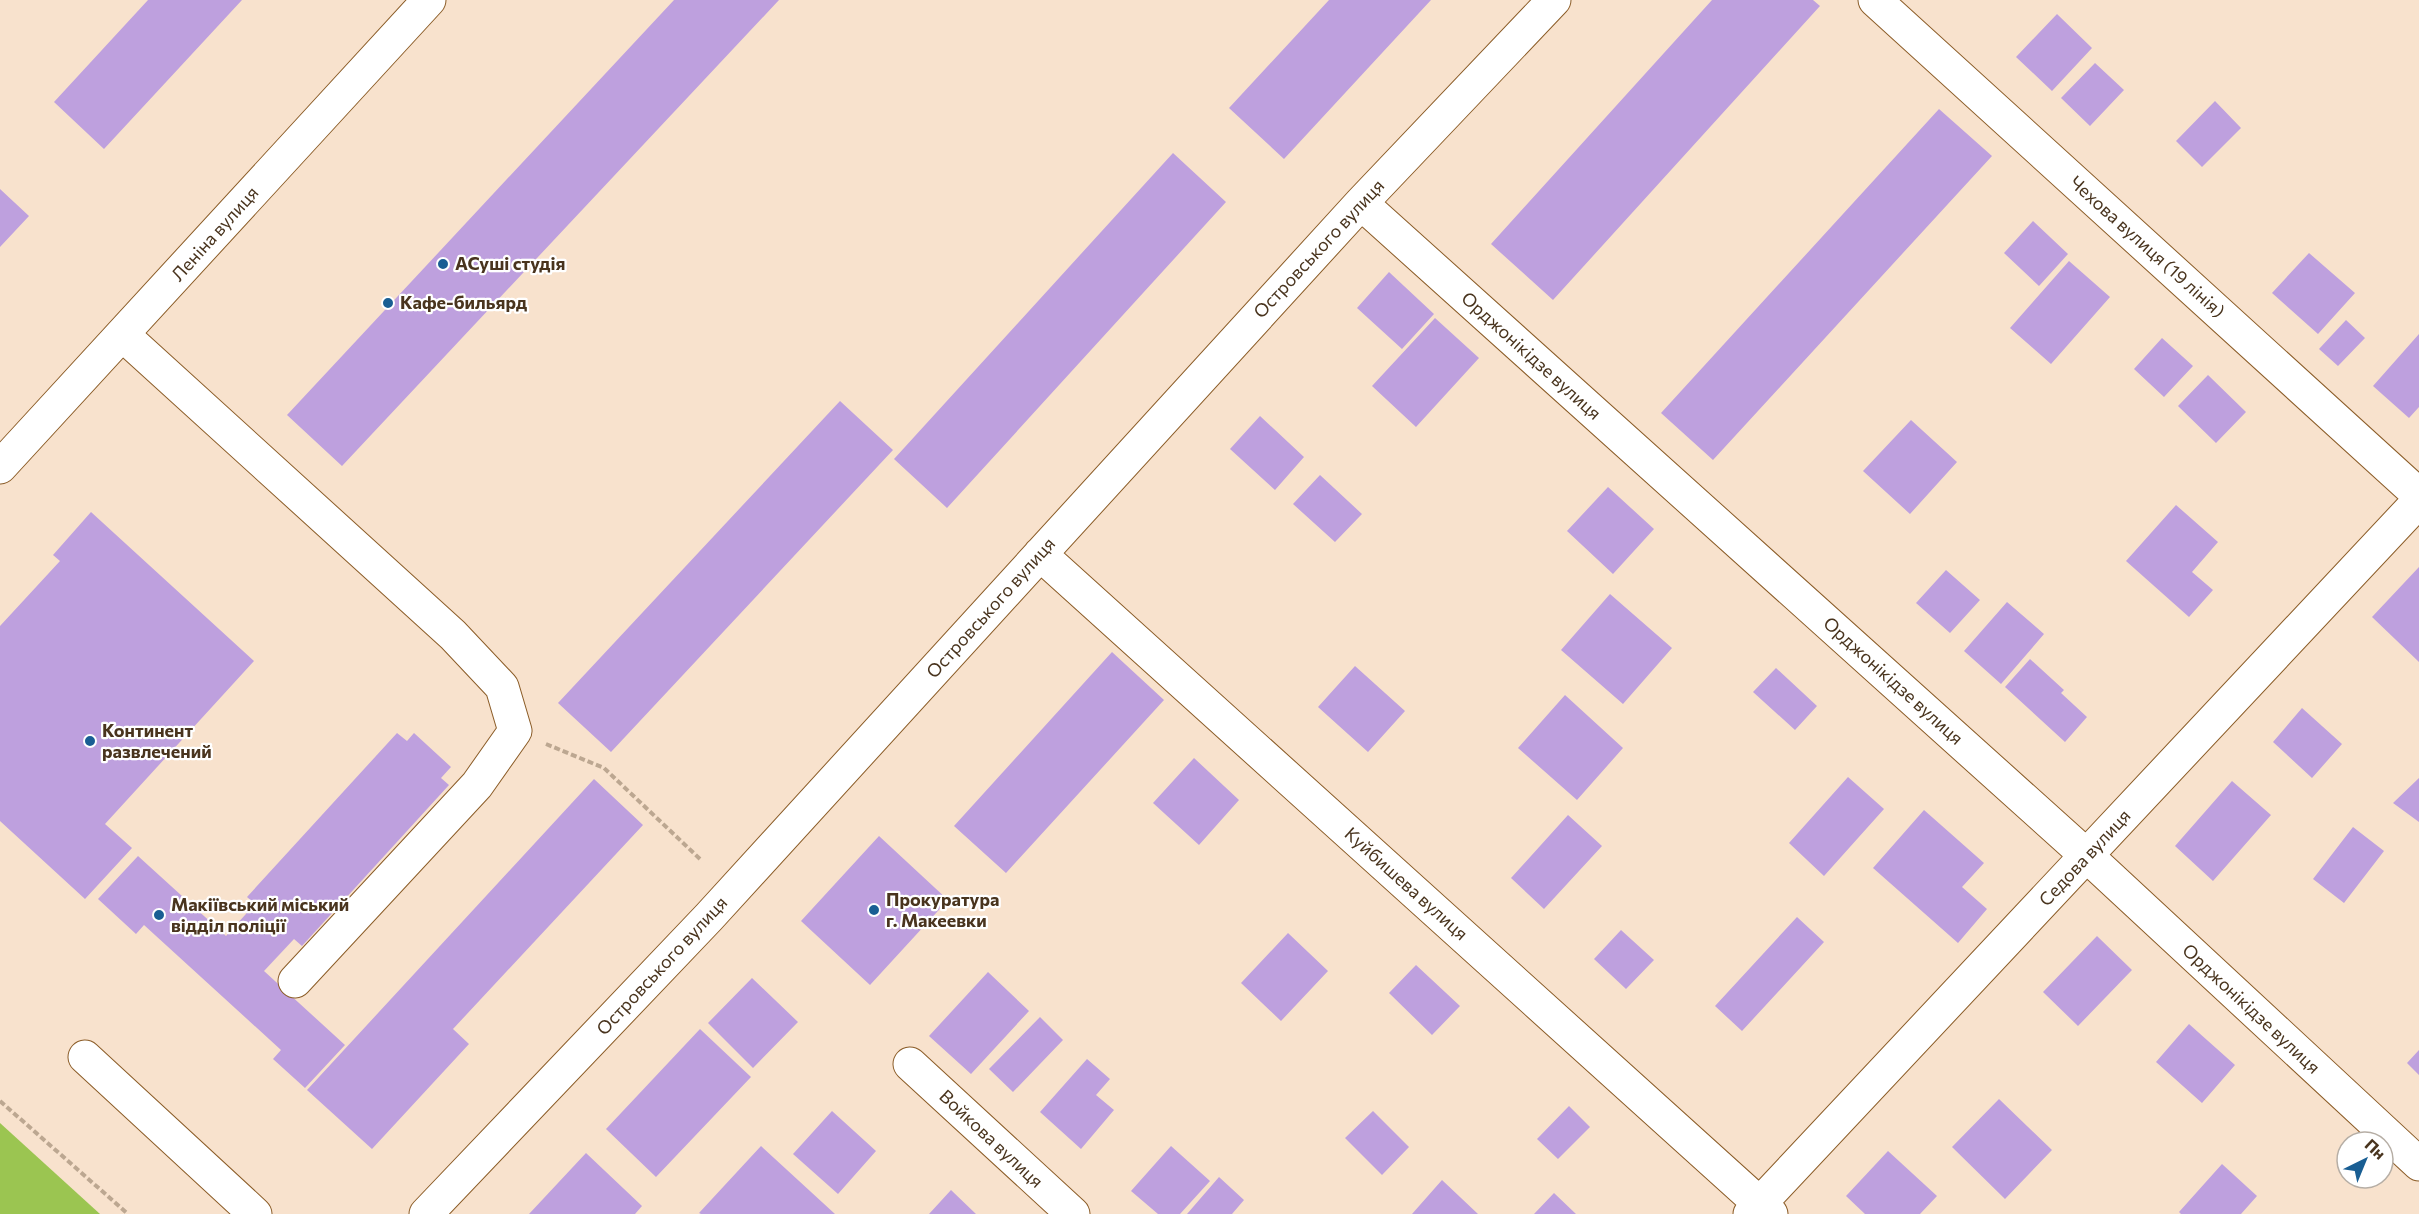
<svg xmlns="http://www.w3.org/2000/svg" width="2419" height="1214" font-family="Commissioner,sans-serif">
<rect width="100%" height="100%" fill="#f8e2cd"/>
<path fill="#9bc551" d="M0 1123 100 1214H0Z"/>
<path fill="#bea0de" d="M148 0H242L104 149 54 102Z
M674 0H779L342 466 287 415Z
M1329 0H1431L1284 159 1229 108Z
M1712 0H1813L1820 6 1553 300 1491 244Z
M2057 14 2092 48 2052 91 2016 57Z
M2095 63 2124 90 2090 126 2061 98Z
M2215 101 2241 128 2202 167 2176 141Z
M1939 109 1992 156 1713 460 1661 413Z
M1173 153 1226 202 947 508 894 459Z
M0 189 29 216 0 247Z
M2033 221 2068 254 2039 286 2004 253Z
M2309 253 2355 293 2318 334 2272 293Z
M2069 261 2110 297 2051 364 2010 328Z
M1389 272 1434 314 1402 349 1357 308Z
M1435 318 1479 358 1416 427 1372 386Z
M2346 320 2365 338 2338 366 2319 349Z
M2419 334V407L2409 418 2373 386Z
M2162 338 2193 366 2164 397 2134 369Z
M2208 375 2246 412 2216 443 2178 406Z
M840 401 893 450 611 752 558 703Z
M1260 416 1304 457 1275 490 1230 449Z
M1911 420 1957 462 1910 514 1863 471Z
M1320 475 1362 514 1335 542 1293 504Z
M1608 487 1654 529 1613 574 1567 531Z
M2176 505 2218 542 2192 572 2213 590 2189 617 2126 561Z
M91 512 254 661 105 824 132 848 85 899 0 821V626L60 561 53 555Z
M2419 567V662L2372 617Z
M1946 570 1980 600 1950 633 1916 603Z
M1610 594 1672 648 1623 704 1561 650Z
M2007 602 2044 634 2001 684 1964 651Z
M1112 652 1164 700 1006 873 954 826Z
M2030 659 2064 690 2061 693 2087 717 2065 742 2005 687Z
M1355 666 1405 711 1368 752 1318 707Z
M1776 668 1817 706 1795 730 1753 692Z
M1565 695 1623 748 1577 800 1518 748Z
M2302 708 2342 744 2312 778 2273 742Z
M397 733 407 741 414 733 451 767 441 778 449 785 302 946 294 939 264 971 345 1045 305 1088 273 1059 281 1050 144 925 136 934 98 899 138 856 226 936 255 904 247 897Z
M1194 758 1239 800 1199 845 1153 803Z
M1848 777 1884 809 1824 876 1789 843Z
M2419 778V822L2393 803Z
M594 779 643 825 453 1029 469 1044 372 1149 307 1090Z
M2232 781 2271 815 2213 881 2175 846Z
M1924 810 1984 863 1962 887 1987 909 1958 943 1873 868Z
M1568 815 1602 846 1544 909 1511 878Z
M2353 827 2384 851 2344 903 2313 879Z
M879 836 948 900 870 985 801 921Z
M1797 917 1824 942 1742 1031 1715 1006Z
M1621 930 1654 960 1626 989 1594 959Z
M1288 933 1328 971 1281 1021 1241 983Z
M2097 936 2132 970 2078 1026 2043 992Z
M1416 965 1460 1006 1432 1035 1389 993Z
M988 972 1029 1011 971 1074 929 1036Z
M752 978 798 1022 753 1068 708 1023Z
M1040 1017 1063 1040 1013 1092 989 1069Z
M2189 1024 2235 1065 2202 1103 2156 1062Z
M700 1029 751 1077 656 1177 606 1129Z
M2419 1050V1075L2407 1063Z
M1087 1059 1110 1079 1096 1095 1114 1110 1081 1149 1040 1112Z
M1999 1099 2052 1150 2005 1199 1952 1147Z
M1569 1106 1590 1127 1558 1159 1537 1139Z
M832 1111 876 1151 838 1194 793 1154Z
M1373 1111 1409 1147 1382 1175 1345 1138Z
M761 1146 835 1214H701L699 1213Z
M1171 1146 1210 1181 1180 1214H1158L1131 1191Z
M1888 1151 1937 1196 1920 1214H1865L1846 1196Z
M586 1153 642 1206 635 1214H529Z
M2222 1164 2257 1196 2241 1214H2181L2179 1212Z
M1219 1177 1244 1200 1232 1214H1187Z
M1442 1180 1478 1214H1412Z
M951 1190 976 1214H929Z
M1554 1193 1576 1214H1534Z"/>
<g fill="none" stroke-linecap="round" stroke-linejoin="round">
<g stroke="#8b5c27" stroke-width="35">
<path id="minor" d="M1875 0 2419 495
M1361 203 2087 856 2419 1164
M123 335 453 635 502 687 515 731 477 785 295 981
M1040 554 1771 1214
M85 1057 255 1214
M910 1064 1073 1214
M426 1214 709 917 1361 203 1554 0
M1750 1214 2419 501"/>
</g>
<g stroke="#8b5c27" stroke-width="35">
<path id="major" d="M0 467 429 0"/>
</g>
<path stroke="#bca791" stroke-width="4" stroke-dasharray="6 3" stroke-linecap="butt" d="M546 744 604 768 700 859
M0 1101 128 1214"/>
<use href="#minor" stroke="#fff" stroke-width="33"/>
<use href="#major" stroke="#fff" stroke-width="33"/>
</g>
<g fill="#195e93" stroke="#fff" stroke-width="2">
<circle cx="443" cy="264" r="6"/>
<circle cx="388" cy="303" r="6"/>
<circle cx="90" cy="741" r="6"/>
<circle cx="874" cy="910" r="6"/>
<circle cx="159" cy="915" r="6"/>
</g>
<g text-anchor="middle" stroke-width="4.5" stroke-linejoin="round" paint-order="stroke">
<g font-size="18" fill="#49341e" stroke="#fff">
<text transform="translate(215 234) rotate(-48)" y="6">Леніна вулиця</text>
<text transform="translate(2147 247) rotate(42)" y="6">Чехова вулиця (19 лiнiя)</text>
<text transform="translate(1319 249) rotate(-47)" y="6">Островського вулиця</text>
<text transform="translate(1531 356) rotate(42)" y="6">Орджонікідзе вулиця</text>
<text transform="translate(991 608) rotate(-48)" y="6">Островського вулиця</text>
<text transform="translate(1893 681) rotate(42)" y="6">Орджонікідзе вулиця</text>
<text transform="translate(2085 858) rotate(-47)" y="6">Седова вулиця</text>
<text transform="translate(1406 884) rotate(42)" y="6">Куйбишева вулиця</text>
<text transform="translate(662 966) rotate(-47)" y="6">Островського вулиця</text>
<text transform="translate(2251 1009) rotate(43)" y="6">Орджонікідзе вулиця</text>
<text transform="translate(991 1139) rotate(43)" y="6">Войкова вулиця</text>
</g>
<g font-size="18" font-weight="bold" fill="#49341e" stroke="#fff" text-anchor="start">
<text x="455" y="270">АСуші студія</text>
<text x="400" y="309">Кафе-бильярд</text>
<text x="102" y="737">Континент<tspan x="102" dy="21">развлечений</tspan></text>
<text x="886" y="906">Прокуратура<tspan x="886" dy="21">г. Макеевки</tspan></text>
<text x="171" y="911">Макіївський міський<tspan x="171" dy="21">відділ поліції</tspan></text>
</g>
</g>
<g transform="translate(2365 1160) rotate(43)"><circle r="28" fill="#ffffff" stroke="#b6aea5" stroke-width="1.5"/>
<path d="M0-4.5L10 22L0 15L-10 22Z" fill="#195e93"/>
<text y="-9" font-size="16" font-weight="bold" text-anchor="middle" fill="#49341e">Пн</text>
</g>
</svg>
